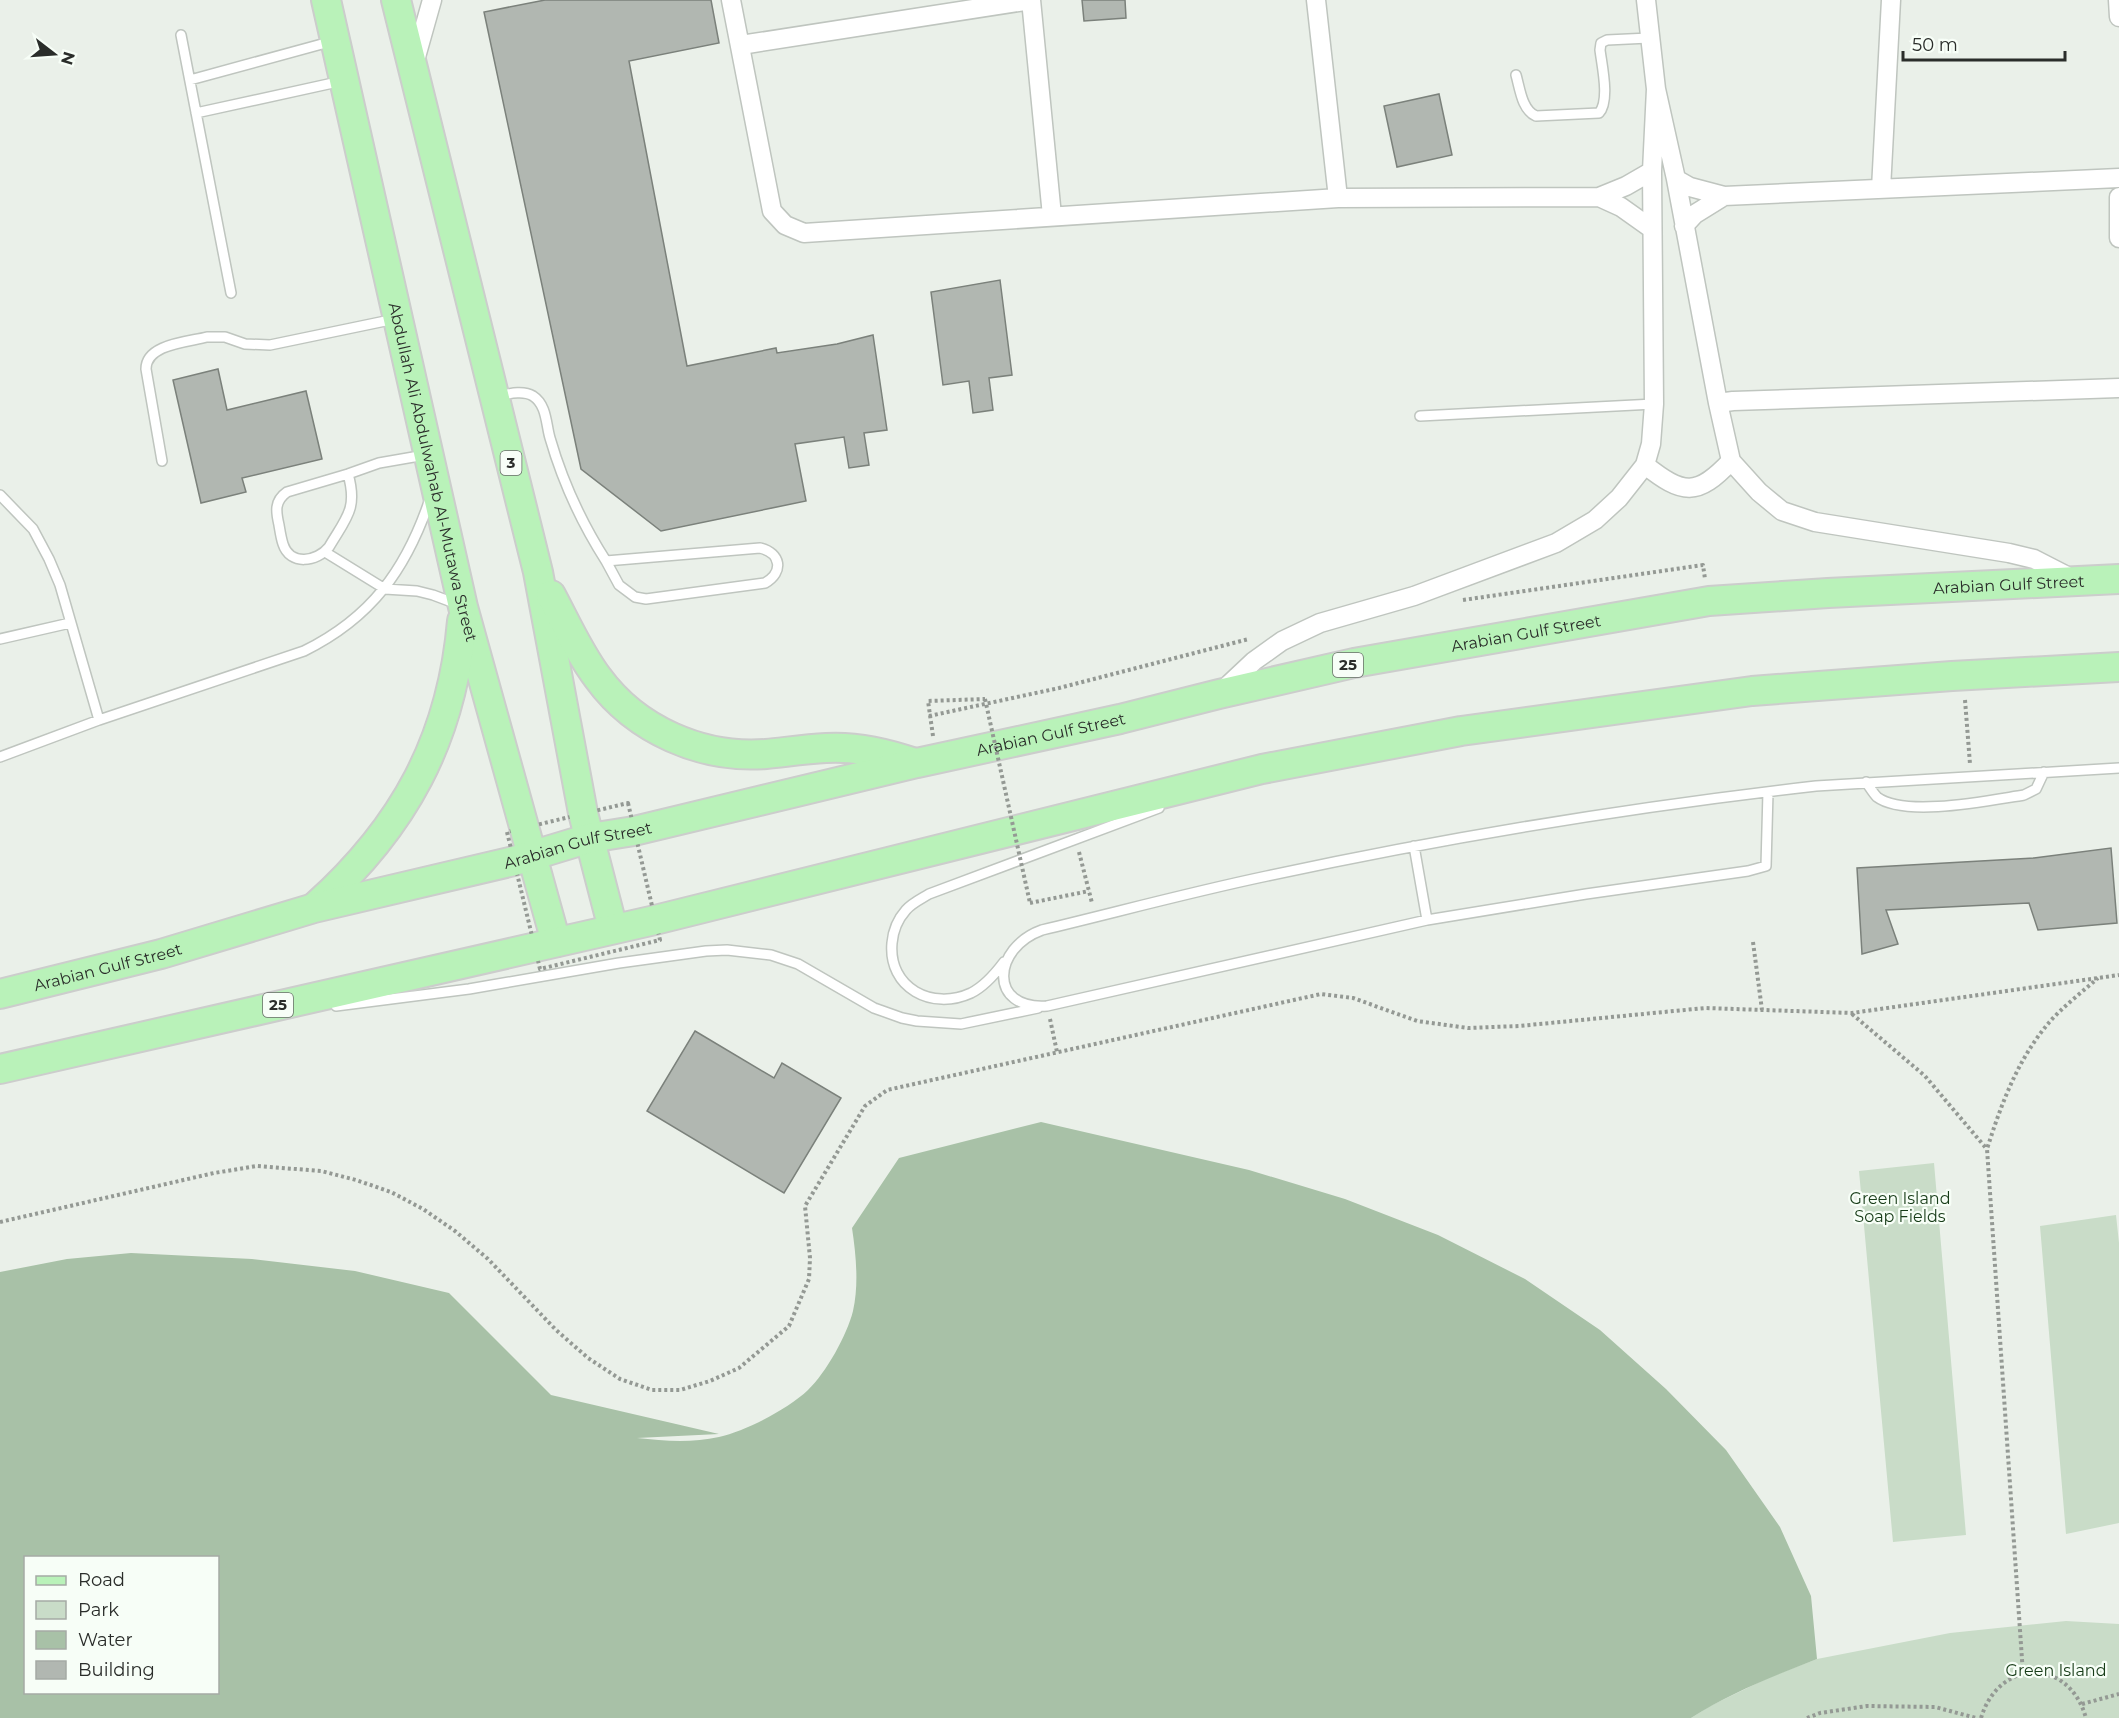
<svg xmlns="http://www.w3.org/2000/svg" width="2119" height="1718" font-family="Montserrat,sans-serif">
<rect width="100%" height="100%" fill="#eaf0e9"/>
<path fill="#c9dcc8" d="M1934 1163 1966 1535 1893 1542 1859 1171Z
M2116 1215 2119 1243V1523L2066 1534 2040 1226Z
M2066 1621 2119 1624V1718H1691L1710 1706 1768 1678 1817 1659 1950 1633Z"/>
<path fill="#a8c1a7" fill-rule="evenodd" d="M1041 1122 1249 1170 1345 1199 1438 1235 1525 1279 1600 1330 1666 1389 1726 1450 1780 1527 1811 1596 1817 1659C1774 1676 1730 1693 1691 1718H0V1272L67 1259 131 1253 252 1259 355 1271 449 1293 551 1395 719 1434 637 1438C664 1441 692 1443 719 1437 746 1431 788 1409 808 1390 826 1373 847 1335 853 1311 859 1284 856 1255 852 1228L899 1158ZM26 1558H218V1692H26Z"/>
<path fill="#b1b7b1" stroke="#7b817b" stroke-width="1.5" d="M545 0H711L719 43 629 61 687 366 776 348 777 353 837 344 873 335 887 430 864 433 869 465 849 468 844 437 795 444 806 501 661 531 581 469 484 12Z
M1082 0H1125L1126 18 1084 21Z
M1439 94 1452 155 1397 167 1384 106Z
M1000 280 1012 375 989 378 993 410 973 413 969 381 943 385 931 292Z
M218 369 227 410 306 391 322 459 242 478 246 492 201 503 173 380Z
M2111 848 2117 923 2038 930 2029 903 1886 910 1898 944 1862 954 1857 868 2034 858Z
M695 1031 774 1078 782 1063 841 1098 784 1193 647 1111Z"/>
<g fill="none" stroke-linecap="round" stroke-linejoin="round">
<g stroke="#bfc5bf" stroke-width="12">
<path id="service" d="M181 35 231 293
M1516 75C1520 89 1522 110 1536 116L1599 113C1610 101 1602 66 1600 50L1601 43 1607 40 1649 38
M190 80 333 41
M196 113 342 81
M497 396C508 394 523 390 533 396 547 405 546 425 550 438 563 483 581 522 606 561
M1420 416 1654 404
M162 461 146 369C146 344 188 342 207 337H225L245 344 270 345 395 319
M348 474C358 509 346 518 329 547 317 562 290 566 283 544 281 538 280 531 279 525 276 512 274 501 287 492L348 474 379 463 425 455
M0 495 33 529 49 559 60 585 99 720
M760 548C781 553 784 572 765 583L646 599 635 597 619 585 606 561Z
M325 552 385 589 417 591 433 595 457 604
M0 639 70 623
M0 757 99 720 304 651C371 618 406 570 430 499
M1866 782C1869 786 1873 793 1877 797 1905 818 1991 800 2024 795L2036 789 2044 772
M1768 792 1766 866 1748 871 1586 894 1427 920 1047 1006C988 1010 992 948 1042 930 1117 912 1191 892 1267 876 1448 837 1632 807 1816 786L2119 768
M1414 846 1427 920
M1004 962C995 974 985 986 971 993 932 1011 888 988 892 943 893 931 898 919 906 910 912 903 921 899 929 894L1159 808
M336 1006 469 989 619 963 706 951 727 950 771 955 798 964 874 1008 902 1018 917 1021 961 1024 1038 1008"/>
</g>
<g stroke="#bfc5bf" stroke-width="21">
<path id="minor" d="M731 0 772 211 785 225 804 233 1338 198 1599 197 1626 186 1652 171
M1031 0 1052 216
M1316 0 1338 198
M1646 0 1656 89 1676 179 1718 403 1731 461 1759 492 1782 511 1815 522 2009 553 2034 559 2073 579
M2118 0 2119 17
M741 45 1031 0
M414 64 432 0
M1676 179 1690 187 1724 196 2119 178
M1881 189 1891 0
M1599 197 1621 207 1652 229
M2119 197V238
M1684 226 1695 214 1724 196
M1718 403 1733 401 2119 388
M1645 465C1683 495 1697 497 1731 461
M1221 692 1254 661 1282 641 1320 623 1414 596 1556 543 1595 520 1619 498 1645 465 1651 444 1654 404 1652 171 1656 89"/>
</g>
<g stroke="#cccdcc" stroke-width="32">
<g id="primary">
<path id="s1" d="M326 0 463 607 556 942"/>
<path d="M396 0 538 572 583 813 613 929"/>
<path d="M551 595C566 623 579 653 598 678 636 730 702 759 766 754 786 752 806 749 826 748 857 746 886 753 915 763"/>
<path d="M316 906C404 827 452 739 462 621"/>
<path id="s2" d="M0 994 161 954 314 908 514 861 590 838 634 831 917 763 1120 719 1219 694 1354 663 1709 601 1828 593 2119 579"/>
<path d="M0 1069 655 920 1262 769 1461 731 1752 691 1952 676 2119 667"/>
</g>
</g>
<path stroke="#949994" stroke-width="4" stroke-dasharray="3 3" stroke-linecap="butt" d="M1463 600 1703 565 1705 579
M1965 700 1970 764
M929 716 1059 688 1249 639
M933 736 928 701 985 699
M628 803 660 940 540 969 507 832Z
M1079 852 1092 903
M1030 903 1089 891
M1753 942 1762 1010
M1852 1014 1925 1076 1986 1148
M1050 1019 1057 1052
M0 1222 214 1173 257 1166 321 1171 356 1180 391 1192 423 1209 455 1231 488 1259 556 1330 588 1358 620 1379 652 1390H680L710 1381 739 1368 789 1326 809 1279 810 1258 805 1206 865 1106 887 1090 1321 994 1353 998 1417 1021 1468 1028 1519 1026 1705 1008 1852 1013 2119 975
M2023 1674 1987 1149C2001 1105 2017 1061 2047 1025 2061 1008 2081 993 2098 978
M2082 1704 2119 1694
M1807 1718 1820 1713 1867 1706 1935 1707 1976 1718
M1981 1718C1999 1658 2069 1657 2086 1718"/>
<use href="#service" stroke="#fff" stroke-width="9"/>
<use href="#minor" stroke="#fff" stroke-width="18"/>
<use href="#primary" stroke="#b9f2b9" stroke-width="28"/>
<path stroke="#949994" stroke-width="4" stroke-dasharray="3 3" stroke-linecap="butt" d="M985 699 1030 903"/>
</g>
<g text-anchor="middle" stroke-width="4.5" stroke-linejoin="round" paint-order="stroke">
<g fill="#f7fef7" stroke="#686c68" stroke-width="1.5">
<rect x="500.5" y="451" width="21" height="24" rx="4.5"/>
<rect x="1333" y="653" width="30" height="24" rx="4.5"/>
<rect x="263" y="993" width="30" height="24" rx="4.5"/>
</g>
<g font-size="15" font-weight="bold" fill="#2a2d2a">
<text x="511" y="468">3</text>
<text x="1348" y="670">25</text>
<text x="278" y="1010">25</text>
</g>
<g font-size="16" fill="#2a2d2a" stroke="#f7fef7">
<text dy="6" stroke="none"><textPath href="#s1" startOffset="484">Abdullah Ali Abdulwahab Al-Mutawa Street</textPath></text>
<text dy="6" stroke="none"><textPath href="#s2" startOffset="2055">Arabian Gulf Street</textPath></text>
<text dy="6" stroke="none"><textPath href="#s2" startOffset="1569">Arabian Gulf Street</textPath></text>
<text dy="6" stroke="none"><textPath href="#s2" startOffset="1083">Arabian Gulf Street</textPath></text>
<text dy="6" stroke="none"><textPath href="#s2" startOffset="597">Arabian Gulf Street</textPath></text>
<text dy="6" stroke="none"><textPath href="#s2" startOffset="111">Arabian Gulf Street</textPath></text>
</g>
<g font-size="16" fill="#173c18" stroke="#f7fef7">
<text x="1900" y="1204">Green Island<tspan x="1900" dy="18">Soap Fields</tspan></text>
<text x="2056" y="1676">Green Island</text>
</g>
</g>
<rect x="24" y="1556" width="195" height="138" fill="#f7fef7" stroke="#a5aaa5" stroke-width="1.5"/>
<rect x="36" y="1576" width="30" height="9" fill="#b9f2b9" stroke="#a5aaa5" stroke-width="1.5"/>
<text x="78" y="1586" font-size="18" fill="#2a2d2a">Road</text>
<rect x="36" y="1601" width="30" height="18" fill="#c9dcc8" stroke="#a5aaa5" stroke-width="1.5"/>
<text x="78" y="1616" font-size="18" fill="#2a2d2a">Park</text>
<rect x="36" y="1631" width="30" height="18" fill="#a8c1a7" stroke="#a5aaa5" stroke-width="1.5"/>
<text x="78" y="1646" font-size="18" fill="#2a2d2a">Water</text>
<rect x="36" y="1661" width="30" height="18" fill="#b1b7b1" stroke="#a5aaa5" stroke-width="1.5"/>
<text x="78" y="1676" font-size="18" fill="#2a2d2a">Building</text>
<g transform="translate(54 54) rotate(107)" stroke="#f7fef7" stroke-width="4.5" paint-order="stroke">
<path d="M0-4.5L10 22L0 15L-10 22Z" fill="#2a2d2a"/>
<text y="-9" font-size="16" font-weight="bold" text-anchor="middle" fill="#2a2d2a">N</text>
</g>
<path d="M1903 51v9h162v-9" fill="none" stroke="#2a2d2a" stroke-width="3"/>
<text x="1912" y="51" font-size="18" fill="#2a2d2a" stroke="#f7fef7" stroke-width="4.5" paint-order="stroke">50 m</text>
</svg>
